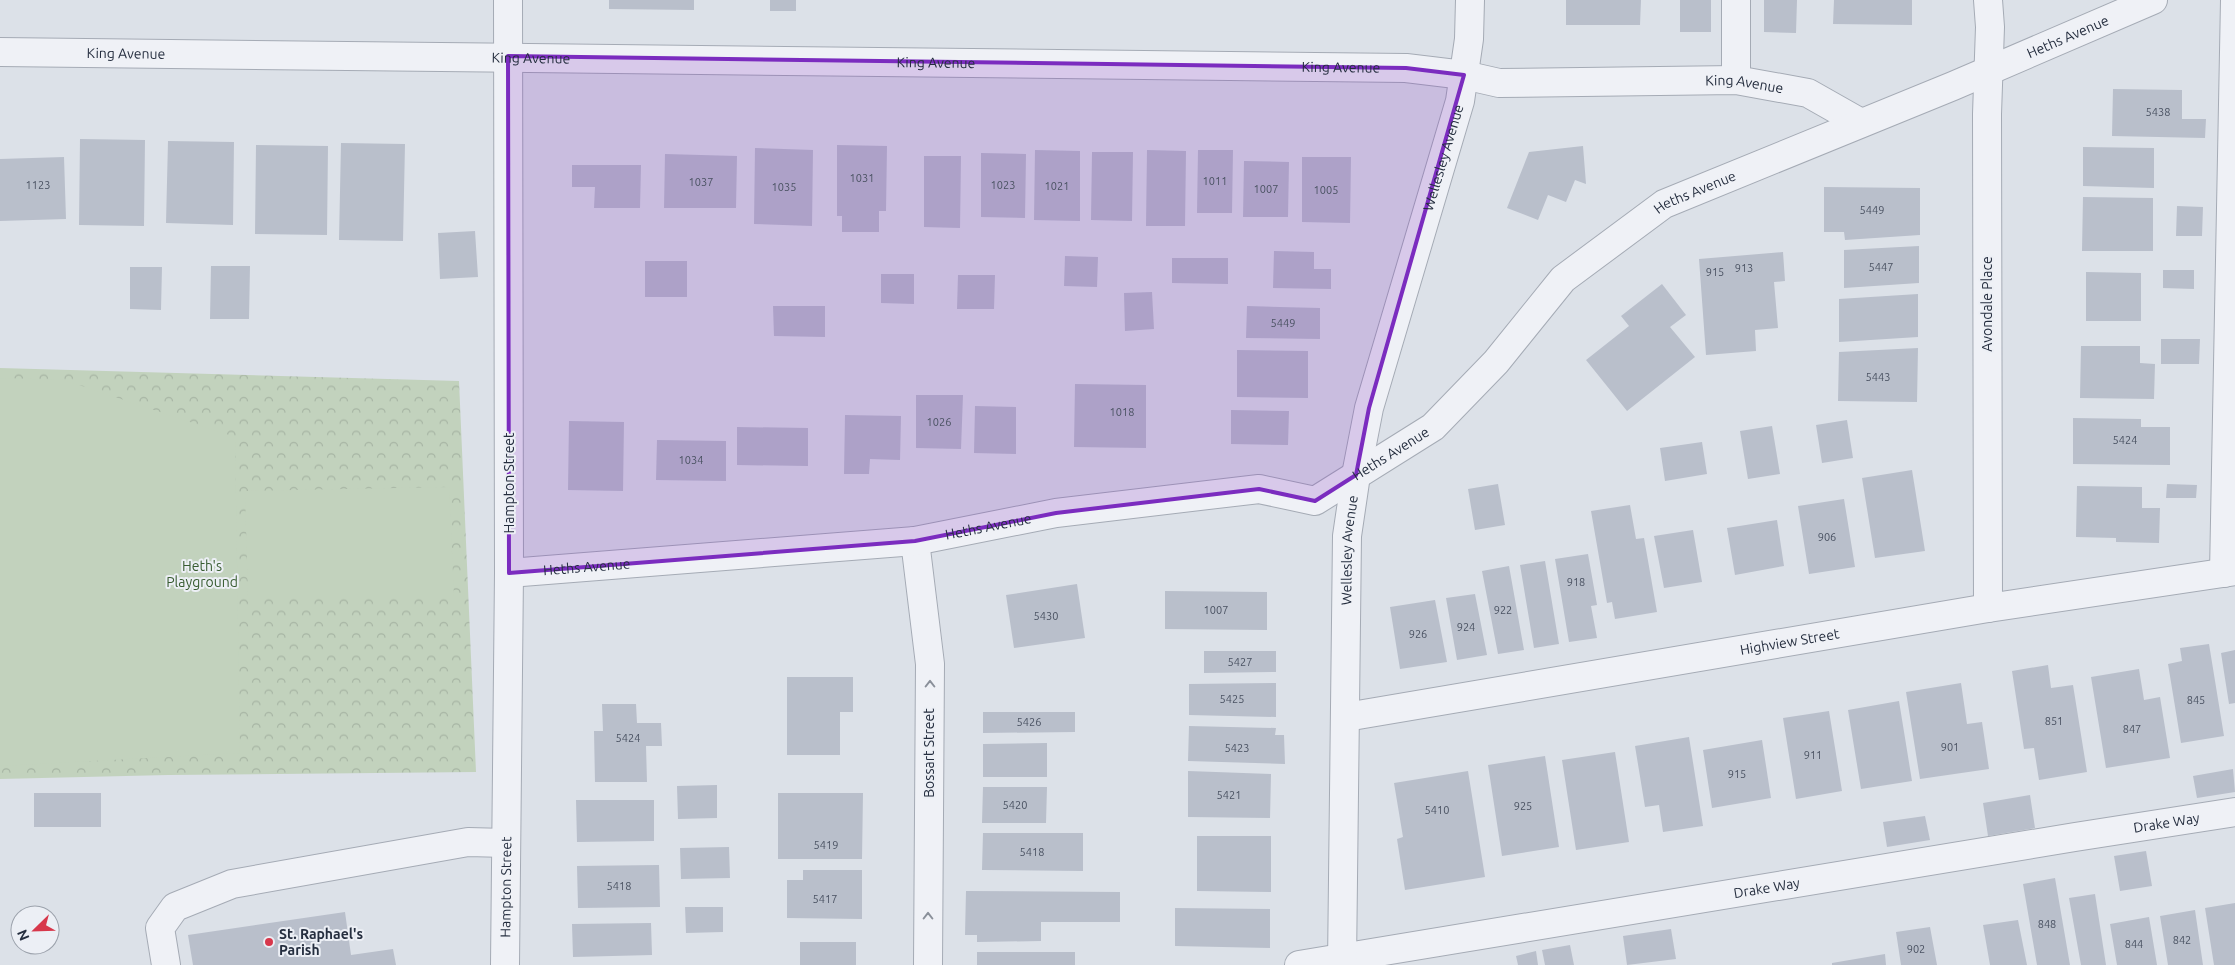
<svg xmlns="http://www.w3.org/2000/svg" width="2235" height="965" font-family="Ubuntu,sans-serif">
<defs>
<pattern id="forest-crowns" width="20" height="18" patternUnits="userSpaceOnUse" patternTransform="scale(1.25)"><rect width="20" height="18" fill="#c2d2bd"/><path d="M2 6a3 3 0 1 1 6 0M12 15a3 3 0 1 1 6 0" fill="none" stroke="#a7b5a4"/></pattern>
</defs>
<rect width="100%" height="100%" fill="#dce1e8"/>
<path fill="url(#forest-crowns)" d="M0 368 459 381 476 772 168 775 0 779Z"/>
<path fill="#c2d2bd" d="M0 378 64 380 235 437 240 753 0 766Z
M449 487 454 596H248L245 491Z"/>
<path fill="#b9bfcb" d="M609 0H694V10L609 9Z
M770 0H796V11H770Z
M1566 0H1641L1640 25H1566Z
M1680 0H1711V32H1680Z
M1764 0H1797L1796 33 1764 32Z
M1834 0H1912V25L1833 24Z
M2113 89 2182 90V119H2206L2205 138 2112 136Z
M80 139 145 140 144 226 79 225Z
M168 141 234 142 233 225 166 223Z
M341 143 405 144 403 241 339 240Z
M256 145 328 146 327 235 255 234Z
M837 145 887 146 886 211H879V232H842V216H837Z
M1583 146 1586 184 1575 180 1566 202 1548 195 1538 220 1507 208 1529 152Z
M2083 147 2154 148V188L2083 186Z
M755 148 813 150 812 226 754 224Z
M1035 150 1080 151V221L1034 220Z
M1147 150 1186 151 1185 226H1146Z
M1198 150H1233L1232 213H1197Z
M1092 152H1133L1132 221 1091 220Z
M981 153 1026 154 1025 218 981 217Z
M665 154 737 156 736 208H664Z
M924 156H961L960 228 924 227Z
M64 157 66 219 0 221V159Z
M1302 157H1351L1350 223 1302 222Z
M1244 161 1289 162 1288 217H1243Z
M572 165H641L640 208H594L595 187H572Z
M1824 187 1920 188V235L1845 240 1844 232H1824Z
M2083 197 2153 198V251H2082Z
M2177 206 2203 207 2202 236H2176Z
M475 231 478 277 440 279 438 233Z
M1919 246V283L1844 288V250Z
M1274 251 1314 252V269H1331V289L1273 288Z
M1783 252 1785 281 1774 282 1778 328 1755 330 1756 351 1706 355 1699 259Z
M1065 256 1098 257 1097 287 1064 286Z
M1172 258H1228V284L1172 283Z
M645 261H687V297H645Z
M211 266H250L249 319H210Z
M130 267H162L161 310 130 309Z
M2163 270H2194V289L2163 288Z
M2086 272 2141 273V321H2086Z
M881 274H914V304L881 303Z
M958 275H995L994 309H957Z
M1662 284 1686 315 1670 327 1695 357 1627 411 1586 360 1629 326 1621 316Z
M1152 292 1154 329 1125 331 1124 293Z
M1918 294V337L1839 342V299Z
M773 306H825V337L774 336Z
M1247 306 1320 308V339L1246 338Z
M2161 339H2200L2199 364H2161Z
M2081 346H2140V363L2155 364 2154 399 2080 398Z
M1918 348 1917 402 1838 401 1839 352Z
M1237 350 1308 351V398L1237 397Z
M1075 384 1146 385V448L1074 447Z
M916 395H963L961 449 916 448Z
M975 406 1016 407V454L974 453Z
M1231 410 1289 411 1288 445 1231 444Z
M845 415 901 416 900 460 870 459 869 474H844Z
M2073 418 2141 419V427H2170V465L2073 464Z
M1847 420 1853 458 1822 463 1816 425Z
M569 421 624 422 623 491 568 490Z
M1772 426 1780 474 1748 479 1740 431Z
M737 427 808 428V466L737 465Z
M657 440 726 441V481L656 480Z
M1702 442 1707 474 1665 481 1660 448Z
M1912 470 1925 551 1875 558 1862 478Z
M1498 484 1505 525 1475 530 1468 489Z
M2167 484 2197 485 2196 498H2166Z
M2077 486 2142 487V508H2160L2159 543 2116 542V538L2076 537Z
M1844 499 1855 567 1809 574 1798 506Z
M1630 505 1636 539 1644 538 1657 612 1615 619 1612 602 1607 603 1591 511Z
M1777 520 1784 566 1735 575 1727 528Z
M1693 530 1702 582 1664 588 1654 536Z
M1588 554 1597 605 1591 606 1597 638 1569 642 1555 559Z
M1545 561 1559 644 1534 648 1520 565Z
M1509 566 1524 650 1498 654 1482 571Z
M1077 584 1085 638 1014 648 1006 595Z
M1165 591 1267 592V630L1165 629Z
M1475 594 1487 655 1457 660 1446 598Z
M1435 600 1447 662 1400 669 1390 607Z
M2209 644 2224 736 2181 743 2168 664 2182 661 2180 648Z
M2235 650V703L2229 704 2221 653Z
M1204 651H1276V672L1204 673Z
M2048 665 2051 688 2073 685 2087 772 2039 780 2034 748 2024 749 2012 671Z
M2139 669 2144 700 2160 697 2170 758 2106 768 2091 677Z
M787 677H853V712H840V755H787Z
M1276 683V717L1189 715V684Z
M1961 683 1967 724 1982 722 1989 769 1920 779 1906 692Z
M1899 701 1912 781 1861 789 1848 710Z
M602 704H636L637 723H661L662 746H646L647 782H595L594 731H603Z
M1829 711 1842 791 1796 799 1783 718Z
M983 712H1075V732L983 733Z
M1189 726 1276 728 1275 735H1284L1285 764 1188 761Z
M1689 737 1703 826 1663 832 1659 805 1645 807 1635 746Z
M1762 740 1771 798 1712 808 1703 750Z
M1047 743V777H983V744Z
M1615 752 1629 842 1576 850 1562 760Z
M1545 756 1559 847 1502 856 1488 765Z
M2233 769 2235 792 2197 798 2193 776Z
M1188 771 1271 774 1270 818 1188 817Z
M1468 771 1485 877 1405 890 1397 839 1403 837 1394 783Z
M717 785V818L678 819 677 786Z
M983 787H1047L1046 823H982Z
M34 793H101V827H34Z
M778 793H863L862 859H778Z
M2030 795 2035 828 1988 836 1983 803Z
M576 800H654V841L577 842Z
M1925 816 1930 840 1887 847 1883 822Z
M983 833H1083V871L982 870Z
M1197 836H1271V892L1197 891Z
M729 847 730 878 681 879 680 848Z
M2146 851 2152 886 2120 891 2114 856Z
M659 865 660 907 578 908 577 866Z
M803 870H862V919L787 918V880H803Z
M2055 878 2070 965H2037L2023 884Z
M966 891 1120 892V922H1041V941L977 942V935H965Z
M2095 894 2106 965H2081L2069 898Z
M2235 903V965H2214L2205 908Z
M685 907H723V932L686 933Z
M1175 908 1270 909V948L1175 946Z
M2195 910 2203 965H2168L2160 916Z
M345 912 351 955 393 949 396 965H193L188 935Z
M2149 917 2157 965H2117L2110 924Z
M2018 920 2027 965H1990L1983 925Z
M651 923 652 955 573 957 572 924Z
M1930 927 1937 965H1901L1896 932Z
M1671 929 1676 959 1627 965 1623 936Z
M800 942H856V965H800Z
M1570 945 1574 965H1545L1542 950Z
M1536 951 1538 965H1518L1516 956Z
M977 952H1075V965H977Z
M1885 954 1886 965H1832V963Z"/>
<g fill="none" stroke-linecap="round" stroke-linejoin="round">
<g stroke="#a5abb5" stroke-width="30">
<g id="minor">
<path id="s1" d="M0 52 1406 68 1464 75 1499 83 1736 80 1808 93 1861 123"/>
<path d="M1736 80V0"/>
<path d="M915 541 930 664 928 965"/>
<path id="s2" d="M509 573 915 541 1056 513 1259 489 1315 501 1433 427 1496 362 1563 279 1664 204 1953 86 2153 0"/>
<path d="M2224 573 2235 0"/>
<path d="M1988 608 1987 114 1990 27 1988 0"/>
<path id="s3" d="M1346 717 1988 608 2235 571"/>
<path d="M166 965 160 928 175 907 232 884 468 842 506 843"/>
<path id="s4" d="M505 965 509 573 508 0"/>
<path id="s5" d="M1299 965 2075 837 2235 812"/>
<path id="s6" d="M1342 965 1347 536 1356 475 1369 408 1460 101 1469 39 1470 0"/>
</g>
</g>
<use href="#minor" stroke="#eff1f6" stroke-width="28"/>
</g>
<defs><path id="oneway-chevron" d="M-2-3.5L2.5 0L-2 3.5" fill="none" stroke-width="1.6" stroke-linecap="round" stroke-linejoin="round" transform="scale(1.25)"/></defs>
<g stroke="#8a909a">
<use href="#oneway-chevron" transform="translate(930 684) rotate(-90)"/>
<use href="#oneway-chevron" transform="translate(928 916) rotate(-90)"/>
</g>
<path fill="#7b2cbf" fill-opacity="0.2" stroke="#7b2cbf" stroke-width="4" stroke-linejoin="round" d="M508 56 1406 68 1464 75 1369 408 1356 475 1315 501 1259 489 1056 513 915 541 509 573Z"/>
<circle fill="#d7374b" stroke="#eceff5" stroke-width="2" cx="269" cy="942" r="5"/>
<g text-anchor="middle" stroke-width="4" stroke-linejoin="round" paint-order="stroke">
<g font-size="11" fill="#4a5262">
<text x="2158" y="116">5438</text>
<text x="862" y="182">1031</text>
<text x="1215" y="185">1011</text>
<text x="701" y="186">1037</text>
<text x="38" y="189">1123</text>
<text x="1003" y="189">1023</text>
<text x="1057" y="190">1021</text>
<text x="784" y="191">1035</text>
<text x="1266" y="193">1007</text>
<text x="1326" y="194">1005</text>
<text x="1872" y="214">5449</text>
<text x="1881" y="271">5447</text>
<text x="1744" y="272">913</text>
<text x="1715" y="276">915</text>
<text x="1283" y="327">5449</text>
<text x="1878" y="381">5443</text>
<text x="1122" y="416">1018</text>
<text x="939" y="426">1026</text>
<text x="2125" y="444">5424</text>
<text x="691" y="464">1034</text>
<text x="1827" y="541">906</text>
<text x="1576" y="586">918</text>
<text x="1216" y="614">1007</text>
<text x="1503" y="614">922</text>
<text x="1046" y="620">5430</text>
<text x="1466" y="631">924</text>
<text x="1418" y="638">926</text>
<text x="1240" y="666">5427</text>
<text x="1232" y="703">5425</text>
<text x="2196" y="704">845</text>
<text x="2054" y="725">851</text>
<text x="1029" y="726">5426</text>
<text x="2132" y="733">847</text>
<text x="628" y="742">5424</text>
<text x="1950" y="751">901</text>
<text x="1237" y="752">5423</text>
<text x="1813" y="759">911</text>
<text x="1737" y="778">915</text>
<text x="1229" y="799">5421</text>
<text x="1015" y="809">5420</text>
<text x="1523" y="810">925</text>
<text x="1437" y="814">5410</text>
<text x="826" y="849">5419</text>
<text x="1032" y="856">5418</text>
<text x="619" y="890">5418</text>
<text x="825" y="903">5417</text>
<text x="2047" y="928">848</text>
<text x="2182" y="944">842</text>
<text x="2134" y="948">844</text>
<text x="1916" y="953">902</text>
</g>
<g font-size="14" fill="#252e3f" stroke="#eceff5">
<text dy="5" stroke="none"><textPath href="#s2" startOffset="1712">Heths Avenue</textPath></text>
<text dy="5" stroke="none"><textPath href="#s1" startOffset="126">King Avenue</textPath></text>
<text dy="5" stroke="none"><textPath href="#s1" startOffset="531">King Avenue</textPath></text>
<text dy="5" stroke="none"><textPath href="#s1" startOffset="936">King Avenue</textPath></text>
<text dy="5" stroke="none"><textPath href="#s1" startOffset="1341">King Avenue</textPath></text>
<text dy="5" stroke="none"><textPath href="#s1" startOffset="1746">King Avenue</textPath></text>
<text dy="5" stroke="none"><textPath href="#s6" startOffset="820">Wellesley Avenue</textPath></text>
<text dy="5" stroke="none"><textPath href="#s2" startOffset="1308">Heths Avenue</textPath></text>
<text transform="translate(1987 304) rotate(-90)" y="5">Avondale Place</text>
<text dy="5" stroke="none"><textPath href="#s2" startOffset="902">Heths Avenue</textPath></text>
<text transform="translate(509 483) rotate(-90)" y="5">Hampton Street</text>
<text dy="5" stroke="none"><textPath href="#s2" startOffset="482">Heths Avenue</textPath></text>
<text dy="5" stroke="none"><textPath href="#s6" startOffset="415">Wellesley Avenue</textPath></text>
<text dy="5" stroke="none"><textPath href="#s2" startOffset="78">Heths Avenue</textPath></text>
<text dy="5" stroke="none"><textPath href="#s3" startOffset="450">Highview Street</textPath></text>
<text transform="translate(929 753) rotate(-90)" y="5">Bossart Street</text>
<text dy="5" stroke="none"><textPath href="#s5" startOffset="879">Drake Way</textPath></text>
<text dy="5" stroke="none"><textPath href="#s4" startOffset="78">Hampton Street</textPath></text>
<text dy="5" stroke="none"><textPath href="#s5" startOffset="474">Drake Way</textPath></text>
</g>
<g font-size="14" fill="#385c31" stroke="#eceff5">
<text x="202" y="571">Heth's<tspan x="202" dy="16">Playground</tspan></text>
</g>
<g font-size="14" font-weight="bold" fill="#252e3f" stroke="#eceff5" text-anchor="start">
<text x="279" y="939">St. Raphael's<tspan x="279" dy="16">Parish</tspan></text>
</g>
</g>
<g transform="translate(35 930) rotate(247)"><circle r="24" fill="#eceff5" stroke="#9ca2ac"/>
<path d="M0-4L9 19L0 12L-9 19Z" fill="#d7374b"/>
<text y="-8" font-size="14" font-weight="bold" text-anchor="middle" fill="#252e3f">N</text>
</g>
</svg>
